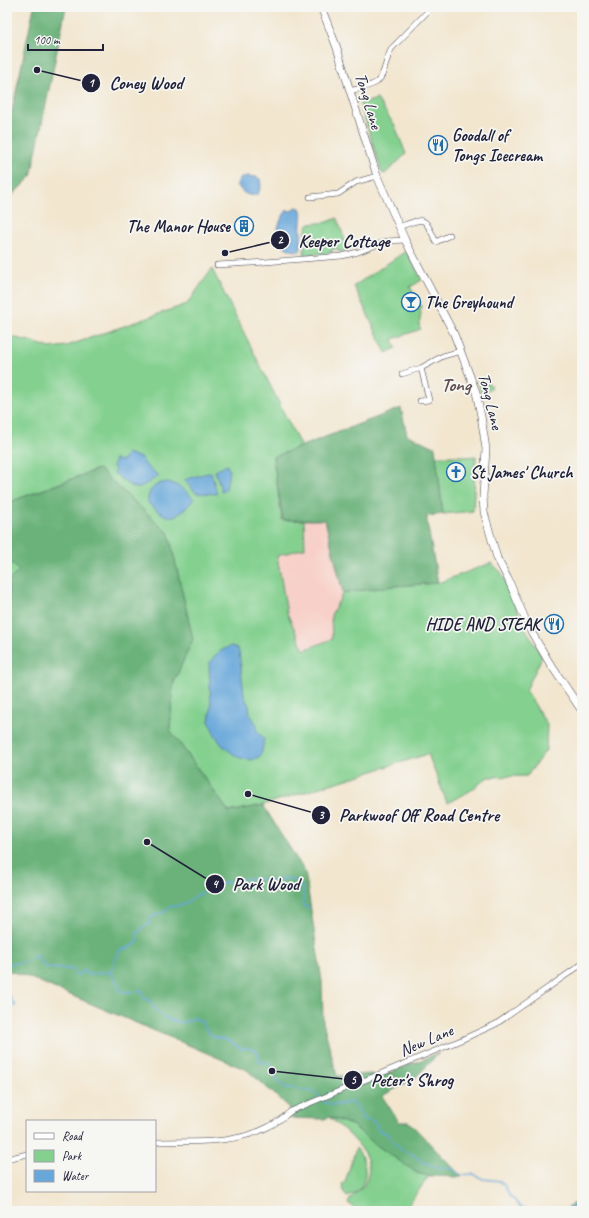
<svg xmlns="http://www.w3.org/2000/svg" width="589" height="1218" font-family="Caveat,sans-serif">
<rect width="100%" height="100%" fill="#f6f6f2"/>
<filter id="ink" filterUnits="userSpaceOnUse"><feTurbulence type="fractalNoise" baseFrequency=".025" numOctaves="2"/><feDisplacementMap in="SourceGraphic" scale="8" xChannelSelector="R" yChannelSelector="G"/><feConvolveMatrix kernelMatrix="1 2 1 2 8 2 1 2 1" color-interpolation-filters="sRGB"/></filter>
<filter id="wash" filterUnits="userSpaceOnUse"><feTurbulence type="fractalNoise" baseFrequency=".012" numOctaves="4" result="noise"/><feDisplacementMap in="SourceGraphic" scale="16" xChannelSelector="R" yChannelSelector="G"/><feGaussianBlur stdDeviation="0.9" result="paint"/><feColorMatrix in="noise" values="0 0 0 0 0 0 0 0 0 0 0 0 0 0 0 0 0 1.4 0 .05"/><feComposite in="paint" operator="in"/></filter>
<g filter="url(#wash)">
<rect width="100%" height="100%" fill="#f2e6cf"/>
<path fill="#f7d1c9" d="M273 457 283 520H325L343 593 331 615 332 639 304 650 287 613 276 556 304 520H282Z"/>
<path fill="#83d08f" stroke="#527965" d="M377 99 395 126 406 154 385 174 382 173 360 104Z
M337 218 349 251 339 252 338 249H332V253L304 255 305 234 308 224 328 222Z
M406 251 422 280 410 287 422 307 420 311 421 313 419 326 421 329 393 339 396 348 386 353 354 286Z
M212 269 301 447 273 458 282 520H304L305 548 277 556 287 613 304 650 332 639 331 615 343 593 394 586 438 583 491 563 501 572 524 626 542 657 526 690 547 725 546 750 527 776 488 777 470 791 447 803 428 754 263 805 229 812 170 730 173 685 192 638 168 532 98 469 7 503V336L30 341 50 348 67 346 187 304Z
M481 379 491 385 492 387 482 395 478 381Z
M436 456H466L467 457 476 456 473 511 443 514Z
M7 558 20 572 8 581 11 618 7 621Z
M329 1117 352 1125 375 1144 417 1173 429 1176 404 1211H356L352 1205 348 1204C350 1196 359 1192 364 1185 381 1157 348 1133 329 1117Z
M356 1148C369 1163 370 1189 347 1197L344 1193 342 1184 345 1182Z"/>
<path fill="#6ab27a" stroke="#466a5a" d="M34 7H66L31 177 7 200V134Z
M401 408 407 435 435 447 443 514 427 516V522L438 583 394 586 343 593 325 520H283L273 457Z
M99 469 169 534 193 639 173 684 170 730 229 812 263 805 305 872 322 981 323 1022 337 1076 372 1074 374 1079 439 1053 415 1078 382 1096 399 1122H409L462 1177 429 1176 417 1173 375 1144 352 1125 329 1117 324 1119 289 1118V1107L247 1070 28 977 7 970V619L10 617 8 581 19 571 7 558V503Z
M582 1199V1211H565L572 1204Z"/>
<path fill="#67a7da" stroke="#44648a" d="M247 176 256 177 260 179 261 186 258 194C249 198 241 193 237 184L239 179Z
M295 207 300 208C303 214 301 218 301 224 300 233 303 242 300 251 289 252 284 246 276 239 277 228 280 219 287 210L292 211Z
M127 453 141 458 146 466 159 476 139 488C130 489 121 478 114 473L115 470 113 467 115 458 119 461 124 460Z
M227 465 229 471 226 489 222 492 215 471Z
M211 472 217 494 196 493 184 480Z
M168 482C179 485 186 491 194 499 175 521 170 522 148 503 147 490 155 483 168 482Z
M231 646 237 648 239 652 244 695 249 706 250 714 257 725V731L264 738 262 752 259 757 251 760 240 758 233 754 221 744 214 733 209 721 211 708 209 665C212 656 222 649 231 646Z"/>
<g fill="none" stroke-linecap="round" stroke-linejoin="round">
<path stroke="#67a7da" stroke-width="1.5" d="M237 879H262L277 882 284 878 298 881 303 889V905L309 908
M7 963C19 964 27 963 36 955L46 968 72 969 77 976 83 971 90 975 97 973 110 972 118 983 119 991 133 992 142 990 144 998 151 1002C156 1014 169 1022 182 1022 186 1022 191 1020 195 1018L202 1022 207 1031 213 1037 226 1039 242 1049 251 1048 258 1052 259 1062 270 1063 272 1071 276 1074 277 1081 284 1087 315 1092 320 1097
M110 972 120 950 130 947 138 942 137 934 142 928 150 923 151 917 164 912 170 907 185 904 194 897 204 892H217L218 885 230 881
M7 994 11 997V1001L16 1005 7 1012
M322 1100C329 1107 343 1105 351 1102L357 1107 363 1119C371 1121 378 1121 378 1130L386 1133 395 1144 403 1151 412 1154 423 1162 436 1167 453 1169 461 1175 473 1174 483 1179 500 1181 504 1185 510 1196 516 1202 520 1207 537 1211
M567 1211 570 1207 582 1205"/>
</g>
</g>
<g filter="url(#ink)">
<g fill="none" stroke-linecap="round" stroke-linejoin="round">
<g stroke="#413f51" stroke-width="6">
<path id="street" d="M350 91C356 89 372 86 377 82 386 74 385 59 392 48L432 7
M310 197 338 194 356 182 377 176
M399 227C426 217 424 216 436 242L450 235
M217 265 252 263 342 256 358 252 387 241 405 240
M402 374 421 368 443 356 461 351
M420 401 429 400 421 368
M155 1142C193 1141 234 1145 268 1127 277 1123 284 1117 291 1111L461 1040 496 1024 582 964
M7 1159 27 1154"/>
</g>
<g stroke="#413f51" stroke-width="8">
<path id="secondary" d="M321 7 337 48 350 91 377 176 405 240 454 334 476 392 481 416 486 449 483 496 484 512 497 558 508 579 529 628 549 662 582 711"/>
</g>
<use href="#street" stroke="#fff" stroke-width="5"/>
<use href="#secondary" stroke="#fff" stroke-width="7"/>
</g>
</g>
<defs>
<g id="restaurant-ring" transform="scale(1)"><circle r="9.5" fill="#f6f6f2" stroke="#1f6fb2" stroke-width="1.5"/><path d="M-5-6h1v4h1v-4h1v4h1v-4h1v5L-1.5 .5V6h-2V.5L-5-1ZM5-6V6H3V1.5H1.5Q1.5-4 5-6Z" fill="#1f6fb2"/></g>
<g id="building-ring" transform="scale(1)"><circle r="9.5" fill="#f6f6f2" stroke="#1f6fb2" stroke-width="1.5"/><path d="M-4-6H4V6H1V3H-1V6H-4ZM-2.5-4.3h1.7v1.8h-1.7ZM.8-4.3h1.7v1.8H.8ZM-2.5-1h1.7V.8h-1.7ZM.8-1h1.7V.8H.8Z" fill="#1f6fb2"/></g>
<g id="bar-ring" transform="scale(1)"><circle r="9.5" fill="#f6f6f2" stroke="#1f6fb2" stroke-width="1.5"/><path d="M-6-5H6L.8 .8V4.5H3.5V6h-7V4.5H-.8V.8Z" fill="#1f6fb2"/></g>
<g id="church-ring" transform="scale(1)"><circle r="9.5" fill="#f6f6f2" stroke="#1f6fb2" stroke-width="1.5"/><path d="M-1.2-6h2.4v3.5h3.3v2.4h-3.3V6h-2.4V-.1h-3.3v-2.4h3.3Z" fill="#1f6fb2"/></g>
</defs>
<g fill-rule="evenodd">
<use href="#restaurant-ring" x="438" y="145"/>
<use href="#building-ring" x="244" y="226"/>
<use href="#bar-ring" x="411" y="302"/>
<use href="#church-ring" x="456" y="472"/>
<use href="#restaurant-ring" x="554" y="624"/>
</g>
<g text-anchor="middle" stroke-width="3.5" stroke-linejoin="round" paint-order="stroke">
<g font-size="17" fill="#22223b" stroke="#f6f6f2">
<text transform="translate(369 101) rotate(73)" y="6">Tong Lane</text>
<text transform="translate(491 401) rotate(76)" y="6">Tong Lane</text>
<text transform="translate(426 1040) rotate(-23)" y="6">New Lane</text>
</g>
<g font-size="17" font-weight="bold" fill="#22223b" stroke="#f6f6f2" text-anchor="start">
<text x="452" y="141">Goodall of<tspan x="452" dy="20">Tongs Icecream</tspan></text>
<text x="230" y="232" text-anchor="end">The Manor House</text>
<text x="425" y="308">The Greyhound</text>
<text x="470" y="478">St James' Church</text>
<text x="540" y="630" text-anchor="end">HIDE AND STEAK</text>
</g>
<g font-size="19" font-weight="bold" fill="#625154" stroke="#f6f6f2">
<text x="456" y="391">Tong</text>
</g>
</g>
<path fill="none" stroke="#22223b" stroke-width="1.5" d="M37 70L91 83M225 253L280 240M248 794L321 815M147 842L215 884M272 1071L353 1080"/>
<g fill="#22223b" stroke="#f6f6f2" stroke-width="1.5">
<circle cx="37" cy="70" r="4"/>
<circle cx="225" cy="253" r="4"/>
<circle cx="248" cy="794" r="4"/>
<circle cx="147" cy="842" r="4"/>
<circle cx="272" cy="1071" r="4"/>
<circle cx="91" cy="83" r="10"/>
<circle cx="280" cy="240" r="10"/>
<circle cx="321" cy="815" r="10"/>
<circle cx="215" cy="884" r="10"/>
<circle cx="353" cy="1080" r="10"/>
</g>
<g font-size="12" text-anchor="middle" font-weight="bold" fill="#fff">
<text x="91" y="87">1</text>
<text x="280" y="244">2</text>
<text x="321" y="819">3</text>
<text x="215" y="888">4</text>
<text x="353" y="1084">5</text>
</g>
<g font-size="18" text-anchor="middle" font-weight="bold" fill="#22223b" stroke="#f6f6f2" stroke-width="3.5" stroke-linejoin="round" paint-order="stroke">
<text x="146" y="89">Coney Wood</text>
<text x="344" y="247">Keeper Cottage</text>
<text x="419" y="821">Parkwoof Off Road Centre</text>
<text x="266" y="890">Park Wood</text>
<text x="412" y="1086">Peter's Shrog</text>
</g>
<rect width="589" height="1218" fill="none" stroke="#f6f6f2" stroke-width="24"/>
<rect x="26" y="1120" width="130" height="72" fill="#f6f6f2" stroke="#a1a1a9"/>
<rect x="34" y="1133" width="20" height="6" fill="#ffffff" stroke="#a1a1a9"/>
<text x="62" y="1140" font-size="12" fill="#22223b">Road</text>
<rect x="34" y="1150" width="20" height="12" fill="#83d08f" stroke="#a1a1a9"/>
<text x="62" y="1160" font-size="12" fill="#22223b">Park</text>
<rect x="34" y="1170" width="20" height="12" fill="#67a7da" stroke="#a1a1a9"/>
<text x="62" y="1180" font-size="12" fill="#22223b">Water</text>
<path d="M28 44v6h75v-6" fill="none" stroke="#22223b" stroke-width="2"/>
<text x="34" y="44" font-size="12" fill="#22223b" stroke="#f6f6f2" stroke-width="3" paint-order="stroke">100 m</text>
</svg>
